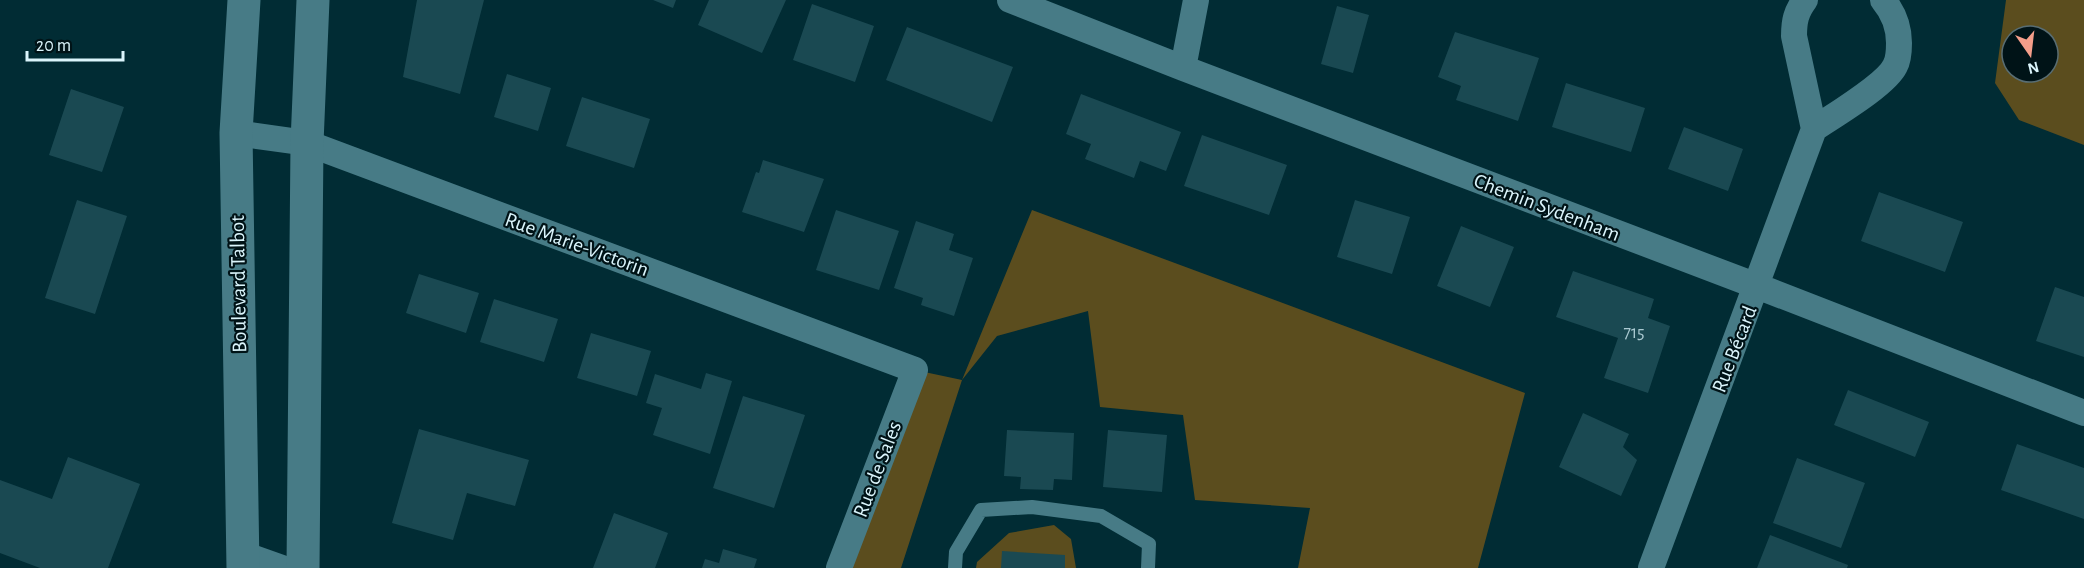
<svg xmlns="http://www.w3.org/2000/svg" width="2084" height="568" font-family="'Alegreya Sans',sans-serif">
<rect width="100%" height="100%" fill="#012c34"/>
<path fill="#5b4d1e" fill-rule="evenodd" d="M2006 0H2084V145L2019 120 1995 83ZM2012 36H2048V72H2012Z
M1032 210 1525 393 1478 568H1298L1310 508 1195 500 1183 415 1100 407 1088 311 997 336 962 380 901 568H839L915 370 962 380Z
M1054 525 1071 539 1076 568H976L977 562 1009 533Z"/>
<path fill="#1a4952" d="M417 0H484L460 94 403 77Z
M653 0H676L673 8Z
M709 0H786L762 53 698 25Z
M812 4 874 26 855 82 793 60Z
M1337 6 1369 15 1353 73 1321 64Z
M907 27 1013 67 992 122 886 80Z
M1455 32 1539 58 1518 121 1456 100 1461 86 1438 77Z
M507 74 551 88 538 131 494 117Z
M1566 83 1645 108 1631 152 1552 127Z
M71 89 124 107 102 172 49 155Z
M1081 94 1181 132 1166 171 1140 161 1134 178 1085 159 1091 144 1066 134Z
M582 97 650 119 634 168 566 146Z
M1684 127 1743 149 1728 191 1668 169Z
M1202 135 1287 165 1269 215 1184 186Z
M763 160 824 179 804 232 742 212 756 172 759 173Z
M1879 192 1963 222 1945 272 1861 241Z
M77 200 127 216 95 314 45 298Z
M1355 200 1410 217 1392 274 1337 257Z
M836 210 899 231 879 290 816 270Z
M916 221 954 234 949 250 973 258 954 316 921 305 923 298 894 288Z
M1461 226 1514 247 1490 307 1437 286Z
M1573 271 1654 299 1648 318 1670 326 1648 393 1604 378 1618 338 1556 317Z
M419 274 479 293 466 333 406 313Z
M2055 287 2084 297V357L2036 341Z
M494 299 558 319 544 362 480 342Z
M591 333 651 351 637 396 577 378Z
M706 373 732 381 710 454 653 435 662 408 646 403 655 374 701 389Z
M1848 390 1929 422 1915 457 1834 425Z
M743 396 805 415 774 508 713 488Z
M1583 413 1629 434 1623 447 1637 460 1621 496 1559 467Z
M419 429 529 460 515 506 467 493 453 540 392 523Z
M1007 430 1074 433 1072 480 1054 479 1053 490 1020 489 1021 477 1004 476Z
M1108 430 1167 435 1162 492 1103 487Z
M2017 444 2084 468V519L2001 490Z
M68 457 140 484 108 568H40L0 553V480L52 499Z
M1797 458 1865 483 1841 548 1773 523Z
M614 513 668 533 655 568H593Z
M1770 535 1848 565 1847 568H1757Z
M723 549 757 559 754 568H702L705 559 719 563Z
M1002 551 1065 555V568H1001Z"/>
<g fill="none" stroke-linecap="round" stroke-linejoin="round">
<path stroke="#477b86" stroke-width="14" d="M955 568 956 552 981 510 1032 507 1101 516 1149 544 1148 568"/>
<path stroke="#477b86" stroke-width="26" d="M1010 0 1183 68 1757 286 2084 413
M1805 0C1796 12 1794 21 1794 36L1814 129C1833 116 1886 85 1895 66 1899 59 1899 50 1899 43 1899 26 1894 13 1883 0
M1183 68 1196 0
M236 133 307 143 915 370 839 568
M243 554 282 568
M1651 568 1814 129"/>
<path stroke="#477b86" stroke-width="33" d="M243 568 236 133 244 0
M303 568 307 143 313 0"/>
</g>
<g text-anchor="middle" stroke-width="4.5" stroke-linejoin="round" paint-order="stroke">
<g font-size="18" fill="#abcad2">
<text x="1634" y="338">715</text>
</g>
<g font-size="21" fill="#dbf5fc" stroke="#001317">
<text transform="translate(1547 207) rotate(21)" y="7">Chemin Sydenham</text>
<text transform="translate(577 244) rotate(20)" y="7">Rue Marie-Victorin</text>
<text transform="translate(238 284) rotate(-91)" y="7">Boulevard Talbot</text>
<text transform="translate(1734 349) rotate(-69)" y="7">Rue Bécard</text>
<text transform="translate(877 469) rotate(-69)" y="7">Rue de Sales</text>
</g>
</g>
<g transform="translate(2030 54) rotate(166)"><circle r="28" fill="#001317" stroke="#586d73" stroke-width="1.5"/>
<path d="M0-4.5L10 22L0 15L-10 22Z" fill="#f49e8a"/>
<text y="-9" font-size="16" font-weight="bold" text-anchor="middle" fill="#dbf5fc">N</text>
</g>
<path d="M27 51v9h96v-9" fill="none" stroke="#dbf5fc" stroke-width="3"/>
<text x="36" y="51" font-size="18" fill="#dbf5fc" stroke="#001317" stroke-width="4.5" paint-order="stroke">20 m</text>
</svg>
